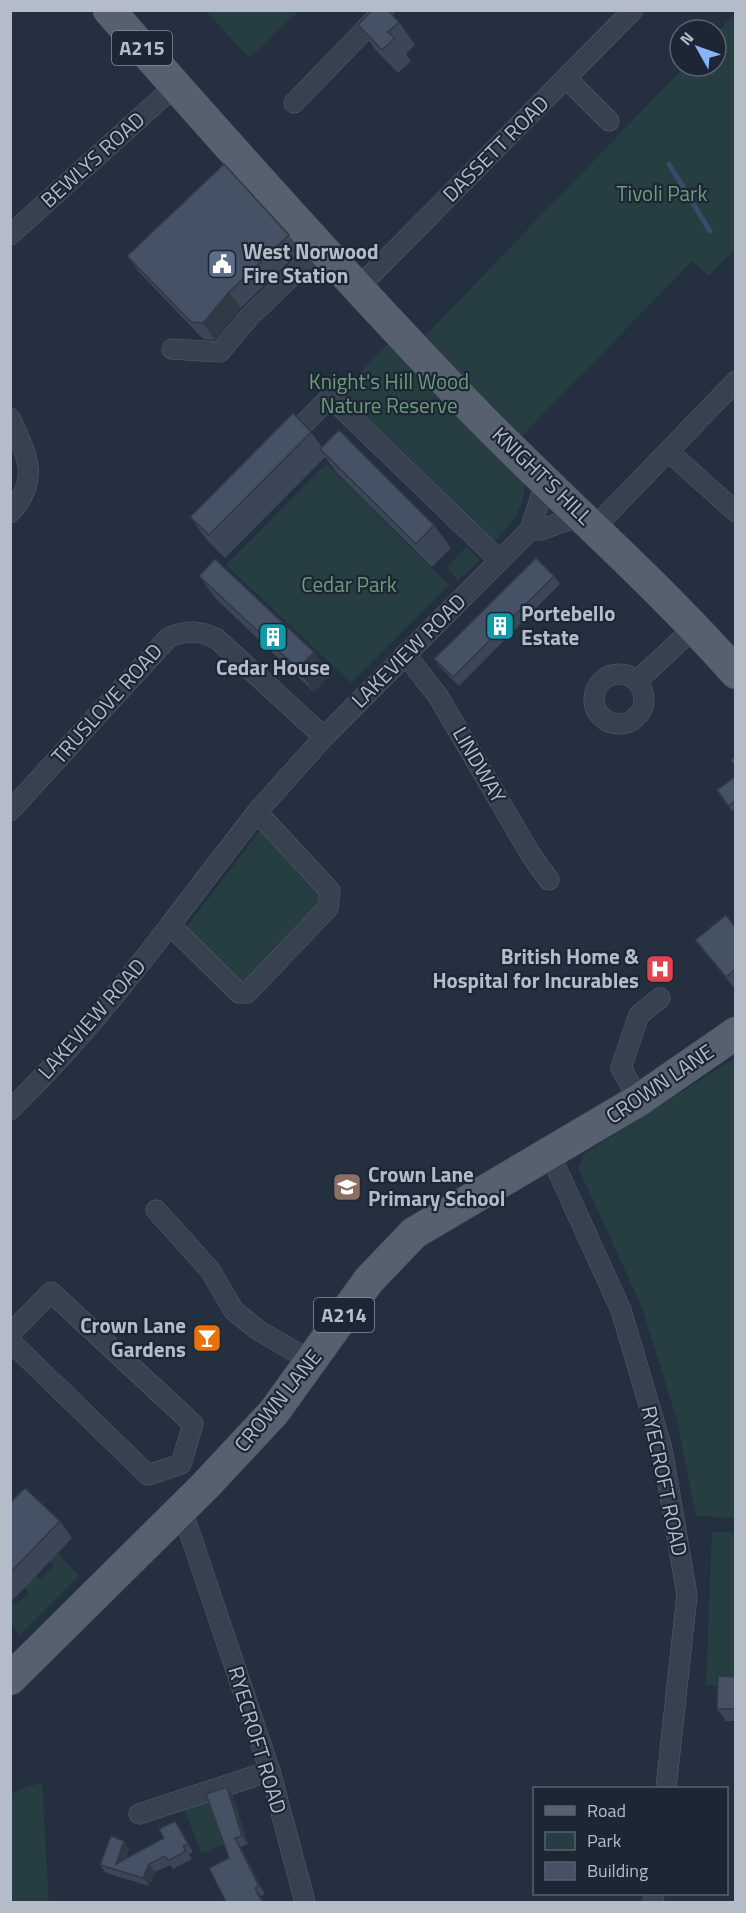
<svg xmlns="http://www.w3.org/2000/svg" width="746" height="1913" font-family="'Titillium Web',sans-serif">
<rect width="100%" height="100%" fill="#242f40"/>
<path fill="#263d41" d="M206 11H299L249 58Z
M735 13V249L709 276 692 261 521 437 425 336 685 66H716V34Z
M389 343 523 480C530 503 508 528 493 543L337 396Z
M326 464 449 585 351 683 226 565Z
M466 547 480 560 458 581 447 567Z
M264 825 321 893 320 906 245 980H239L186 928Z
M735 1058V1518L696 1516 677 1421 642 1307 578 1168 584 1154Z
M712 1531 735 1533V1686L706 1685Z
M45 1539 79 1576 20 1635 11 1624 10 1601 16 1605 29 1593 20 1581 30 1570 40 1580 54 1566 36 1548Z
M42 1782 49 1902H11V1793Z
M211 1799 227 1843 201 1853 184 1808Z"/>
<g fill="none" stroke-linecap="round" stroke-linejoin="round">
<path stroke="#384c69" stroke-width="5" d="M669 164 710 231"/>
<g stroke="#565f6d" stroke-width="21">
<path id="minor" d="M566 78 609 121
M294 103 384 10
M10 235 176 85
M358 288 633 10
M172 349 220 352 249 317 321 248
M10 418C27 455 41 479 10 513
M285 443 330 397 500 561
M668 451 736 512
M595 527 736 381
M530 530H540L582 515
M405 654 438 696 531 855 549 880
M594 699a25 25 0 1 1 50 0a25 25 0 1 1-50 0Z
M637 681 695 627
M10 811 169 637C188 630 199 630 217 639L324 737
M170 925 257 812 324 737 530 530 546 481
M639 1100 621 1068 639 1015 660 998
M10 1110C71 1050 119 992 170 925L239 993H247L328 908 330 891 257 812
M550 1154 621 1310 662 1449 687 1595 666 1788
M156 1210 210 1270 234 1311 258 1330 311 1361
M10 1334 51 1292 193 1424 181 1464
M10 1341 148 1475 181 1464
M182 1510 270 1771 305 1902
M139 1814 270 1771
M653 1902 654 1894"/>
</g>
<g stroke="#414a58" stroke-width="33">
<path id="primary" d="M109 10C227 145 346 278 470 407 557 497 652 578 736 673
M10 1679 205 1486 274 1412 369 1280 414 1233 639 1100 736 1033"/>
</g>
<use href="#minor" stroke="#38414f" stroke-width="20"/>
<use href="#primary" stroke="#56606f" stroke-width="32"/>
</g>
<path fill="#3b4656" d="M399 22 415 45 406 54 411 61 398 73 374 48 358 25Z
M289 235 300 251 241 308 215 340 203 339 139 272 127 256Z
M311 432 322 447 434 525 451 548 432 567 336 472 325 457 225 558 207 540 190 517Z
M199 576 314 652 330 675 314 692 216 599Z
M554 576 560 584 459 686 440 667 434 659Z
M735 777V808L732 811 717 790Z
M735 927V989L704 952 695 940Z
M10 1503 60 1521 72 1538 12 1601 10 1600Z
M735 1677V1721H726L717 1709Z
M233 1796 248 1844 241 1847 265 1894 261 1896 264 1902H226Z
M181 1829 193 1852 189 1854 192 1859 173 1869 170 1865 155 1872 149 1886 106 1873 100 1865 124 1841 129 1849 126 1858Z"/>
<path fill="#303946" d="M229 292 241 308 215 340 203 323Z
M314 652 330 675 314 692 298 669Z
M227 1787 233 1796 248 1844 242 1836Z
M175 1821 181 1829 193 1852 188 1844Z
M235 1838 241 1847 265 1894 259 1886Z
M124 1841 129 1849 121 1872 116 1864Z
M149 1864 155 1872 149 1886 143 1878Z
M255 1888 261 1896 264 1902H262Z"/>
<path fill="#455164" stroke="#303946" stroke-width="1.5" d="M372 10H388L399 22 388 32 395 38 382 50 358 25Z
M224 164 289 235 229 292 203 323 191 322 127 256Z
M293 413 311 432 209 535 190 517Z
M339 430 434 525 416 544 320 449Z
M536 558 554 576 453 677 434 659Z
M215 559 314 652 298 669 199 576Z
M735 757V766L731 760Z
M735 777V801L728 806 717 790Z
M726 915 735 927V970L726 977 695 940Z
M25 1488 60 1521 10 1573V1503Z
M718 1676 735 1677V1709H717Z
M227 1787 242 1836 235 1838 259 1886 255 1888 262 1902H226L209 1868 229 1858 206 1794Z
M175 1821 188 1844 183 1846 186 1851 168 1861 165 1856 149 1864 143 1878 100 1865 111 1836 124 1841 116 1864 164 1838 159 1829Z"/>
<defs>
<g id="civic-square" transform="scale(1.5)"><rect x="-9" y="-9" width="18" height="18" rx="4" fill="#5c6f8a" stroke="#1d2634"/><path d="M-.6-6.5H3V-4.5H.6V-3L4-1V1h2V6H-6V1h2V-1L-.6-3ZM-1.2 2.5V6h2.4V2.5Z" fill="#fff"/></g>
<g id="building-square" transform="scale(1.5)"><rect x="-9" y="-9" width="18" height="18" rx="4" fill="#0f9aa8" stroke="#1d2634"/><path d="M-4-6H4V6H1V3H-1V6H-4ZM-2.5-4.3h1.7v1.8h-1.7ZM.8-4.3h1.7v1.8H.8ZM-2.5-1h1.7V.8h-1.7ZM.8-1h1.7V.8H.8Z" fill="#fff"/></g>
<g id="hospital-square" transform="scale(1.5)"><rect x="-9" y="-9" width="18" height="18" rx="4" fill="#e0444e" stroke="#1d2634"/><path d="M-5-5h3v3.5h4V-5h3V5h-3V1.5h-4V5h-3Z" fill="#fff"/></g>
<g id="school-square" transform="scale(1.5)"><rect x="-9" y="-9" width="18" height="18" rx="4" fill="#8d6e63" stroke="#1d2634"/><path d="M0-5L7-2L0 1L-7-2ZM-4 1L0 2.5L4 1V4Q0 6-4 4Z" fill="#fff"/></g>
<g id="bar-square" transform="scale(1.5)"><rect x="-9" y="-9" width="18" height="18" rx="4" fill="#e8710a" stroke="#1d2634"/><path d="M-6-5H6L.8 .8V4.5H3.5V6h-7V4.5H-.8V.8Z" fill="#fff"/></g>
</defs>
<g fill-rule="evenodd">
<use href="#civic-square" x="222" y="264"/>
<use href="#building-square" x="500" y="626"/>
<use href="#building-square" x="273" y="637"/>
<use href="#hospital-square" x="660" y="969"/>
<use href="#school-square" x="347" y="1187"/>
<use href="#bar-square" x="207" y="1338"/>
</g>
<g text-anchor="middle" stroke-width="4.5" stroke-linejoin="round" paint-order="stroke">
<g fill="#1d2634" stroke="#878f9d" stroke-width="1.5">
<rect x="112" y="31" width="60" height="34" rx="4.5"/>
<rect x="314" y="1298" width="60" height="34" rx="4.5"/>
</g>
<g font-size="20" font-weight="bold" fill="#b4bcca">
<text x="142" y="55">A215</text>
<text x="344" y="1322">A214</text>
</g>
<g font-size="21" fill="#b4bcca" stroke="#1d2634">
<text transform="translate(496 149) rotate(-45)" y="7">DASSETT ROAD</text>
<text transform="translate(93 160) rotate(-42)" y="7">BEWLYS ROAD</text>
<text transform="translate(542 476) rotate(44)" y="7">KNIGHT'S HILL</text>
<text transform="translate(409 651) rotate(-45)" y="7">LAKEVIEW ROAD</text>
<text transform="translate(107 704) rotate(-48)" y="7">TRUSLOVE ROAD</text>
<text transform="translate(479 765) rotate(60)" y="7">LINDWAY</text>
<text transform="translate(92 1019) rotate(-49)" y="7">LAKEVIEW ROAD</text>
<text transform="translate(660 1084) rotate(-34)" y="7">CROWN LANE</text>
<text transform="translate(278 1401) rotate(-51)" y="7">CROWN LANE</text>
<text transform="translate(664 1481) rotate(78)" y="7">RYECROFT ROAD</text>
<text transform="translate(257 1740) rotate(73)" y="7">RYECROFT ROAD</text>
</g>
<g font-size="21" fill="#6b9c77" stroke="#1d2634">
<text x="662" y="201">Tivoli Park</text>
<text x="389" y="389">Knight's Hill Wood<tspan x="389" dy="24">Nature Reserve</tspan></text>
<text x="349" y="592">Cedar Park</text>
</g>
<g font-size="21" font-weight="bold" fill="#b4bcca" stroke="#1d2634" text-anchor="start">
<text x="243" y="259">West Norwood<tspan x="243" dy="24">Fire Station</tspan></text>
<text x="521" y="621">Portebello<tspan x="521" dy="24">Estate</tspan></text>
<text x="273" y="675" text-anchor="middle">Cedar House</text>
<text x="639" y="964" text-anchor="end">British Home &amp;<tspan x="639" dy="24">Hospital for Incurables</tspan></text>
<text x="368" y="1182">Crown Lane<tspan x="368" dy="24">Primary School</tspan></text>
<text x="186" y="1333" text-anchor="end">Crown Lane<tspan x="186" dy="24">Gardens</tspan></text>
</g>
</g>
<rect width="746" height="1913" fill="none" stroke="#b4bcca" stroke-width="24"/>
<rect x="533" y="1787" width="195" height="108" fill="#1d2634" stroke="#596270" stroke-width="1.5"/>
<rect x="545" y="1806" width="30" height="9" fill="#56606f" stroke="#596270" stroke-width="1.5"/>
<text x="587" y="1817" font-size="18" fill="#b4bcca">Road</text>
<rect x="545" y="1832" width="30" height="18" fill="#263d41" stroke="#596270" stroke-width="1.5"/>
<text x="587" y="1847" font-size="18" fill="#b4bcca">Park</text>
<rect x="545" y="1862" width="30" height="18" fill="#455164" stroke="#596270" stroke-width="1.5"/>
<text x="587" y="1877" font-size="18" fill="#b4bcca">Building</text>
<g transform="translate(698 48) rotate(310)"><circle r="28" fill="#1d2634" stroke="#596270" stroke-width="1.5"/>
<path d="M0-4.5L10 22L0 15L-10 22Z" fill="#89b3fb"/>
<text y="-9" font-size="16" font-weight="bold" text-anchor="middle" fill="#b4bcca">N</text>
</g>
</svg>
